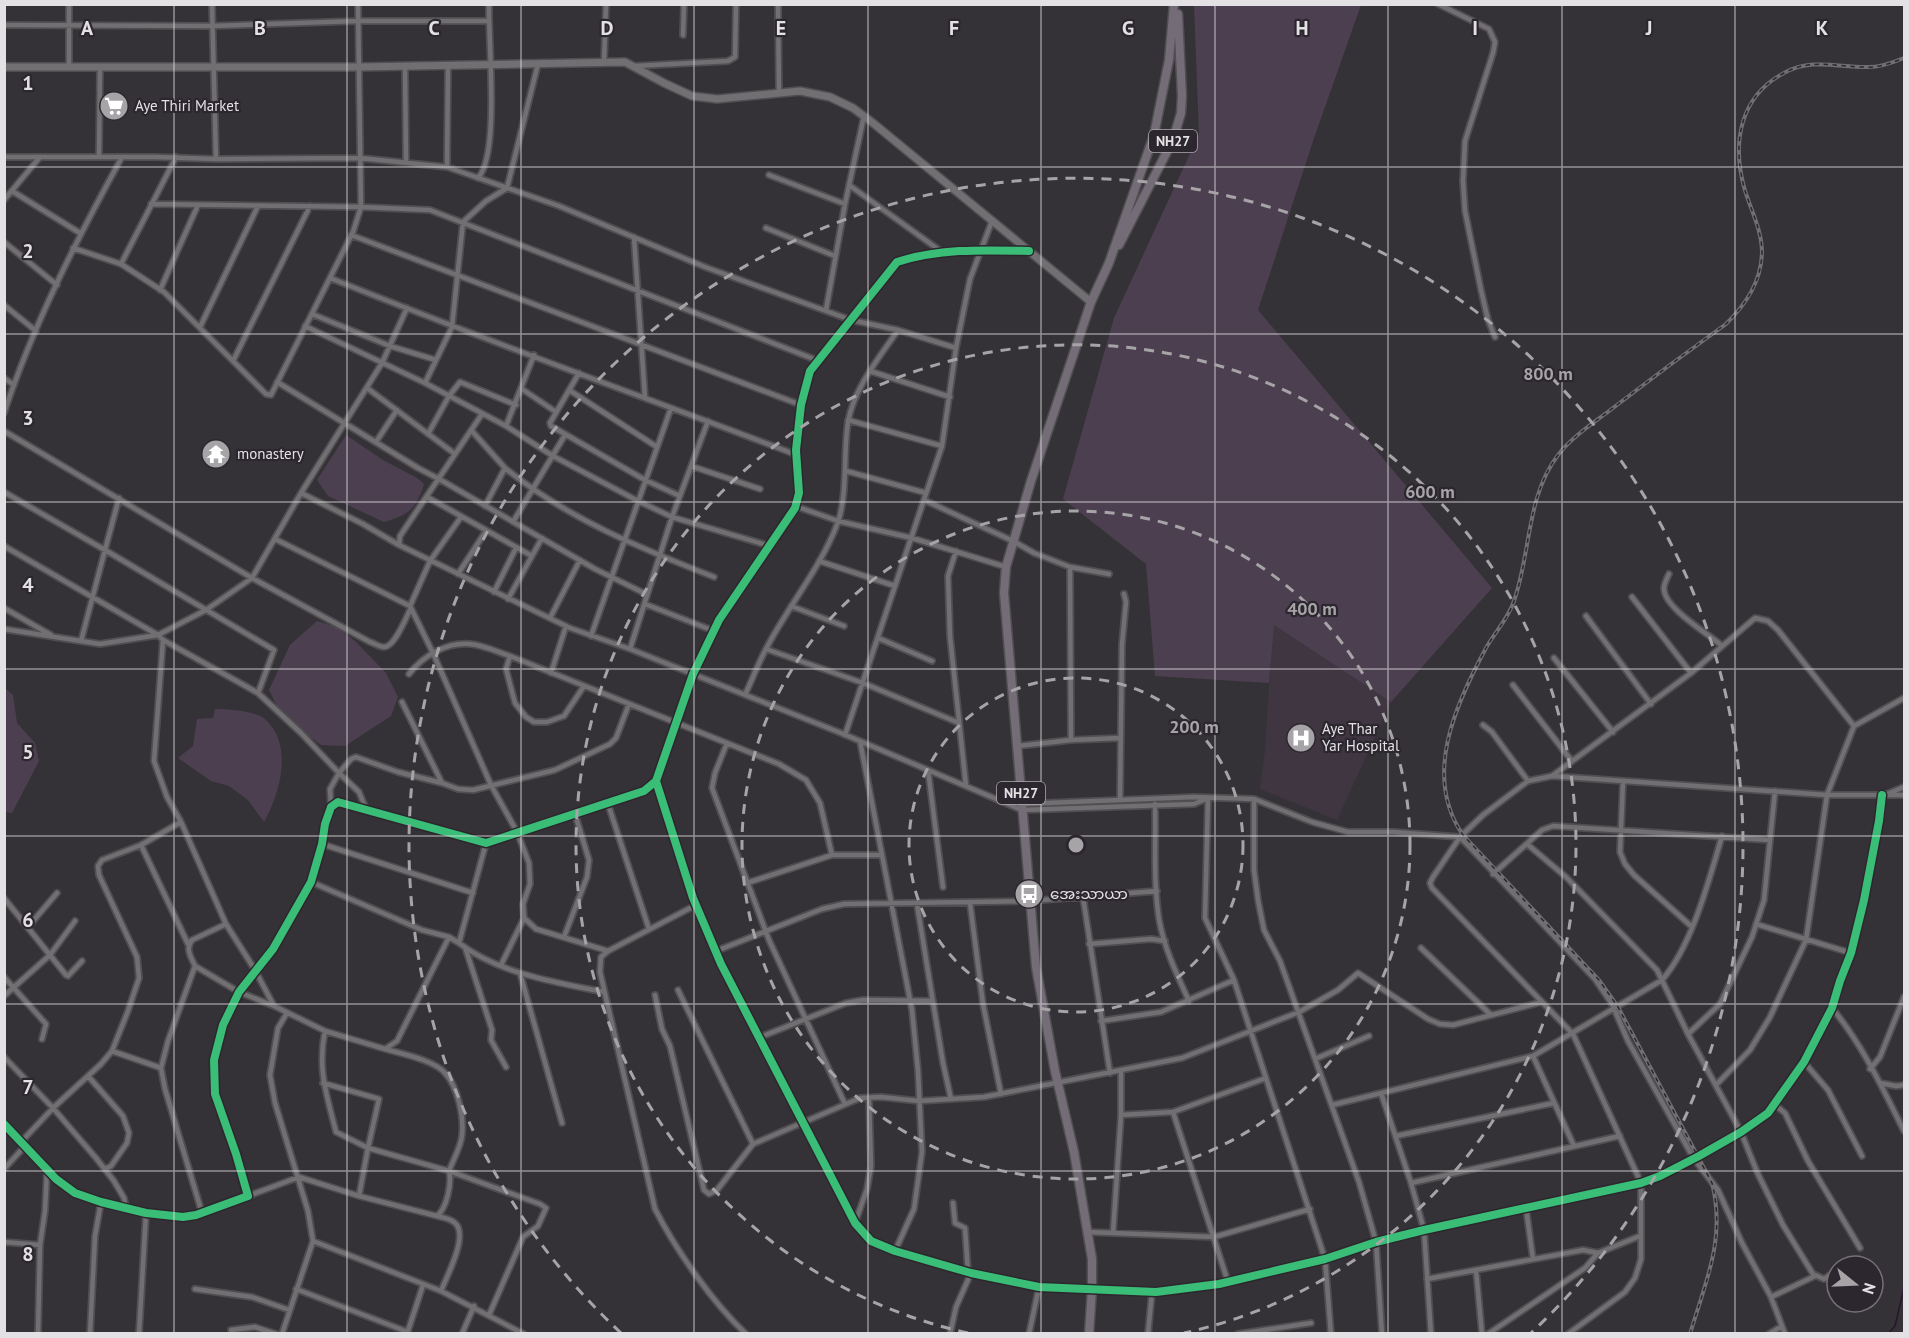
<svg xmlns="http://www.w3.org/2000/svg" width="1909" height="1338" font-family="'PT Sans','Noto Sans Myanmar',sans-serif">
<rect width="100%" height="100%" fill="#353237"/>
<path fill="#3f3641" d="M1273 624 1391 702 1337 820 1260 789 1265 751Z"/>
<path fill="#4c4050" d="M1194 5H1361L1314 138 1258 310 1492 588 1391 702 1274 625 1269 683 1155 676 1146 564 1063 499 1114 318 1199 134Z
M346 435 383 460 417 478 424 484C416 509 409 515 384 522L328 496 317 480Z
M317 621 337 627 355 641 386 673 398 697 391 716 345 746 321 745 282 716 269 690 290 645Z
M5 688 13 695 17 723 35 743 39 761 12 813 5 812Z
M215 709C228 709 255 711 265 719 294 745 280 793 264 822L248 800 229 786 211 781 178 758 193 746 197 719 213 718Z"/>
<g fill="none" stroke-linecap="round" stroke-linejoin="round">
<path stroke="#26162c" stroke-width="1.5" d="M1888 1334 1895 1326 1904 1288"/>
<g stroke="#514e52" stroke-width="8">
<path id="street" d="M69 4V67
M212 4 216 159
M778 4 779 94
M1438 4 1489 29 1495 42 1493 53 1465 141 1463 181 1465 211 1481 290 1488 320 1495 337
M4 25 212 26 357 21H488
M683 35 684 4
M604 62 606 4
M405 66 406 161
M635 66 728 61 735 57 736 4
M4 157H155L216 159 360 158 447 167 559 206 705 267 851 320 898 330 956 348
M99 157 100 67
M447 167 448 65
M769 175 845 204
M478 178C500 155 488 39 489 4
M849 185 942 252
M12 191 80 233
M4 200 40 157
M151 204 361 207 430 210 819 361
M766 228 835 256
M351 235 801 405
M634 237 645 398
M4 242 57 285
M73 248 121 264 164 292 266 394 271 395 353 232 361 207 358 4
M121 264 176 157
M330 278C484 340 641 396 797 455
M160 290 198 205
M4 305 36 331
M826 310 845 204 864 116
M312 314 390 346 436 360
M305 326 425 383 506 426 553 456 638 501 672 517 770 546
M200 327 258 206
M233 361 310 206
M870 371 950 397
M579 373 550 423 551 426 645 480 680 496
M4 378 14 385
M277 382 418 468 439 479 595 569 646 594
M425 383 452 327 463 222 486 201 507 188 538 64
M367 388 455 454
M522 389 556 412
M569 390 657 447
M4 413C34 323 77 239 122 157
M848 420 942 446
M506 426 534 355
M471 430 505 468
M4 431 252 578 370 642C374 643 379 647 384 647 395 647 406 617 411 608
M428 434 449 396 460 382 516 405
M376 442 397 410
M691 466 760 489
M846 471 926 493
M4 492 105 550 119 498
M301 493 382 363 407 308
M427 497 532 556
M924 500 1013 541 1034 553 1070 567 1109 574
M485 506 505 468C566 518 642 549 714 577
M795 506 838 521 912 538 1006 567
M461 517 430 561 410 606 433 653 491 785 517 832 529 863 530 884 523 904 524 918 536 929 608 951
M513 522 565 435
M275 539 410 606
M399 545 400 536 482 414
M4 546 158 635 163 640 258 693 301 733 339 773 351 759 356 757 398 772 442 783 458 789 473 790 555 770 610 744 616 738 629 704
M956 551 948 576 950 636 966 786
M819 561 895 586
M1070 567 1071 740
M458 574 486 531
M1669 574C1667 578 1664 584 1664 588 1663 607 1707 633 1721 645
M494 592 516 548
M1632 597 1691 673
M508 599 542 538
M645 604 714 631
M791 606 844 626
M4 608 51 635
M1586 616 1651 704
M550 618 580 560
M4 629 100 644 158 635 206 610 252 578 301 493 363 524 399 545 570 628 630 649 841 733 1022 810 1194 804 1208 798
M591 636 671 408
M878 638 932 661
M163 640 154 761 167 797 181 822 226 924 255 970 274 1006
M81 641 105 550 274 650 258 693
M630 649 672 517 708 421
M766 649 863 683 959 723
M510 656 506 669 515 703 526 717 534 722H547L564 716 584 686
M1554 658 1613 732
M551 673 566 626
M409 674C423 656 446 642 470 644 483 645 498 652 510 656L779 764 806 780 820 803 832 855
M1513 685 1571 760
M745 695C752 680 758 664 766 649 788 606 821 568 838 522 848 492 843 453 848 422 854 388 879 358 898 330
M402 702 442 783
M1483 725 1492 732 1528 781
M845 735 942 446 956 348 970 279 992 221
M860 741 912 1010 918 1071 922 1152 914 1209 895 1251
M727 743 715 773 712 788 769 940 845 1104
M1018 746 1071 740 1120 738
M928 770 943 887
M1552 776 1691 673 1755 618 1768 621 1778 630 1854 726
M656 781 693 898 721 964 855 1223 871 1241 895 1251 971 1273 1039 1287 1156 1292 1219 1284 1325 1259 1376 1242 1424 1230 1641 1183 1660 1176 1699 1156 1741 1132 1768 1113 1804 1062 1832 1008 1840 981 1851 953 1864 900 1879 821 1882 795
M1623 782 1620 852 1625 864 1634 875 1691 926
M1887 794 1904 787
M1208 798 1205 918 1234 980 1325 1259 1331 1334
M1254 799V870L1258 900 1264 930 1280 961 1359 1182 1376 1242 1382 1334
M1120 800 1122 644 1126 602 1124 594
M608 804 649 929
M1022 804 1194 797 1254 799 1312 822 1348 832H1393L1460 837 1483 815 1528 781 1552 776 1827 795H1904
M1155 804C1156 842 1153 881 1159 919 1164 948 1177 975 1189 1001
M331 807 330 789 339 773 359 792 366 809
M486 843 459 943C497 973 558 983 604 992
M322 844 473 893
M1527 844 1566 877 1657 970 1688 1034 1741 1132 1757 1172 1783 1225 1813 1274 1824 1279 1830 1275
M141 845 188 944
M1493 874 1542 830 1553 826 1770 840
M311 882 422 930 449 937 459 943
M747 883 832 855H881
M1083 897 1110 1073
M4 898 66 975 68 976 82 961
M970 903 983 1004 1001 1094
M917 904 943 1063 951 1099
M696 905 608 951 601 957 600 972 655 1209C676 1250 712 1302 746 1334
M1756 924 1851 953
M28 927 57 893
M564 937 587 877 589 860 575 814
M1089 944 1151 939 1165 941
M465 947 492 1030 491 1040 506 1067
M1421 948 1491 1015
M716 951 822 909 844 904 1029 901 1157 891
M501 965 524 918
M195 966 239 992 274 1006 325 1031 385 1049 397 1041 449 937
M520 973 562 1123
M4 977 46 1024 42 1039
M678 990 753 1144 860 1098 881 1097 919 1101 984 1097 1182 1058 1299 1012 1338 990 1358 973 1428 1019 1440 1024 1453 1025 1542 1002
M655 995 662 1029 670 1046 704 1190 709 1194 717 1190 753 1144
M4 996 50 955 75 921
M1832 1008C1862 1044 1883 1089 1904 1131
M1101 1021 1161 1012 1234 980
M1688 1034 1720 1004 1752 937 1764 900 1775 791
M758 1038 846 1003 863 1000 933 1001
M385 1049C402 1054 434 1060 445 1073 458 1087 464 1117 462 1135 461 1147 453 1160 449 1171L540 1204 546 1208 538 1226 523 1237 489 1315
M112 1051 161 1068
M1533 1056 1574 1146
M4 1057 53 1108 96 1158 114 1181 124 1198 126 1208
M1315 1059 1369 1036
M1804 1062 1828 1090 1862 1156
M1870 1069 1880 1057 1904 997
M88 1076 123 1116 129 1133 127 1143 111 1166 105 1169
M323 1083 379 1099 368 1148 449 1171C452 1183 447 1208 437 1216L359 1196
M1880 1083 1896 1086 1904 1085
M1716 1085 1750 1050 1770 1017 1806 940 1827 795 1854 726 1904 698
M1381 1093 1411 1183 1424 1230 1431 1334
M1332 1105 1533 1056 1662 980C1692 946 1709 880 1722 836
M1775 1105 1785 1113 1808 1161 1860 1248
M1173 1112 1228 1282
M1121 1115 1173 1112 1266 1078
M4 1124 56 1179 75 1193 101 1202 146 1213 183 1217 196 1215 248 1196 236 1154 215 1094 214 1060 223 1025 239 992 273 949 311 882 322 844 325 824 331 807 338 802 486 843 644 791 656 781 693 674 719 620 795 508 799 493 796 450 801 405 810 371 897 262C940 248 983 250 1027 251
M1396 1136 1554 1103
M21 1142 53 1108 101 1064 112 1051 128 1011 139 978 137 957 99 875 98 866 102 860 141 845 181 822
M4 1169 25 1146
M1411 1183 1620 1136
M248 1196 299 1177 359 1196 368 1148 336 1132C327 1096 317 1069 325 1031
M953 1203 955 1223 965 1228 968 1272
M1526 1208 1533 1259
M202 1213 165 1089 161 1068 168 1041 195 966C191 957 185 949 192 940L226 924
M437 1216C444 1218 454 1219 458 1227 465 1242 447 1276 441 1291
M855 1223 867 1189 871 1166 869 1098
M1088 1232 1214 1237 1310 1209
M1113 1233 1121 1115V1070
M313 1241 441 1291 524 1334
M4 1242 40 1245 45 1211 47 1170
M1476 1270 1482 1334
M1427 1279 1583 1250 1598 1253
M195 1289 252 1297 289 1310
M296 1289 408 1332
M1771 1297 1815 1276
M231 1330 255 1327 276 1334
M38 1334 40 1245
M90 1334 95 1236 101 1202
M139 1334 146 1213
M282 1334 313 1241 308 1211 275 1103 270 1075 278 1028 287 1013
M407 1334 423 1285
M462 1334 474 1306
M950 1334 956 1307 971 1273
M1029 1334 1039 1287
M1148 1334 1152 1292
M1238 1334 1311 1323
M1488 1334 1585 1268 1598 1253 1640 1236
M1568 1334 1625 1292 1635 1278 1641 1259V1183L1573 1034 1432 888 1430 883 1433 877 1460 837 1595 979 1612 1004 1628 1041 1694 1159 1718 1190 1742 1243 1771 1297 1785 1334
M1769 1334 1782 1326"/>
</g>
<g stroke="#514e52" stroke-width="10">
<path id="secondary" d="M4 67H358L625 62 664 83 692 96 717 99 800 91 830 97 853 108 873 123 1091 302"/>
</g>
<g stroke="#514e52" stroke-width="11">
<path id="highway" d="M1119 245 1173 140 1181 113 1182 96 1178 14
M1089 1334 1092 1289V1259L1074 1152 1055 1071 1036 967 1004 593 1006 567 1031 481 1091 302 1109 263 1154 135 1169 60 1174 4"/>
</g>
<use href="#street" stroke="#716f72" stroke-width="4.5"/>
<use href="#secondary" stroke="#716f72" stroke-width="7"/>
<use href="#highway" stroke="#746c77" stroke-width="8"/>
<g stroke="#716e72" stroke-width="4">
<path id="rail" d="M1690 1334C1706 1280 1726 1239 1712 1183L1618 1007 1599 980 1463 835C1422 776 1456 704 1486 648 1495 632 1508 619 1514 601 1531 553 1526 497 1558 455 1572 437 1592 424 1609 411 1648 381 1687 352 1726 324 1746 304 1761 282 1762 253 1762 229 1750 209 1744 187 1732 142 1740 96 1784 73 1811 58 1837 67 1865 67 1878 68 1892 63 1904 58"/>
</g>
<use href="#rail" stroke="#2c272e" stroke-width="1.5" stroke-dasharray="4.5" stroke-linecap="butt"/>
<g stroke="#2c272e" stroke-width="11">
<path id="cycleway" d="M656 781 693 898 721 964 855 1223 871 1241 895 1251 971 1273 1039 1287 1156 1292 1219 1284 1325 1259 1376 1242 1424 1230 1641 1183 1660 1176 1699 1156 1741 1132 1768 1113 1804 1062 1832 1008 1840 981 1851 953 1864 900 1879 821 1882 795
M4 1124 56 1179 75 1193 101 1202 146 1213 183 1217 196 1215 248 1196 236 1154 215 1094 214 1060 223 1025 239 992 273 949 311 882 322 844 325 824 331 807 338 802 486 843 644 791 656 781 693 674 719 620 795 508 799 493 796 450 801 405 810 371 897 262C941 248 985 250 1029 251"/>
</g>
<use href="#cycleway" stroke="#3abd76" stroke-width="8"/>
</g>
<path fill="none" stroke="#e4e1e5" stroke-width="1.5" stroke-opacity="0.55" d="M174 4V1334M347 4V1334M521 4V1334M694 4V1334M868 4V1334M1041 4V1334M1215 4V1334M1388 4V1334M1562 4V1334M1735 4V1334M4 167H1904M4 334H1904M4 502H1904M4 669H1904M4 836H1904M4 1004H1904M4 1171H1904"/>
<g fill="none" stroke="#a7a4a8" stroke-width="3" stroke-dasharray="10 8">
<circle cx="1076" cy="845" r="167"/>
<circle cx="1076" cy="845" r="334"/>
<path d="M968 1333A500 500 0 1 1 1184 1333"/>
<path d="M621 1333A667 667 0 1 1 1531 1333"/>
</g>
<defs>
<g id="supermarket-disc" transform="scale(1.5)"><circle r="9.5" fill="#a7a4a8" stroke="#2c272e"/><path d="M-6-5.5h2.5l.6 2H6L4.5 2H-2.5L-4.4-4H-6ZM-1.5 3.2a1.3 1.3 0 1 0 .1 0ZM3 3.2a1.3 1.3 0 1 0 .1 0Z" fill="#fff"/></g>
<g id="temple-disc" transform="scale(1.5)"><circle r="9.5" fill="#a7a4a8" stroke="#2c272e"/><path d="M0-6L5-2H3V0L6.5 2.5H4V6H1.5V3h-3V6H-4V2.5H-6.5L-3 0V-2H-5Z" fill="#fff"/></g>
<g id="hospital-disc" transform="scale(1.5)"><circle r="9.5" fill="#a7a4a8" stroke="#2c272e"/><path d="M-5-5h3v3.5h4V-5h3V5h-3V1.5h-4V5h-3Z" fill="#fff"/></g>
<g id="bus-disc" transform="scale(1.5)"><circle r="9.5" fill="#a7a4a8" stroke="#2c272e"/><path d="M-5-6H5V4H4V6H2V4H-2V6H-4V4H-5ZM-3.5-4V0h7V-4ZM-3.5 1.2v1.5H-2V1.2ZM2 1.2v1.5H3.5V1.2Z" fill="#fff"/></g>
</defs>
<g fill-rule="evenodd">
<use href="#supermarket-disc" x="114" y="106"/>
<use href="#temple-disc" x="216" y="454"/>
<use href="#hospital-disc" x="1301" y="738"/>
<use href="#bus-disc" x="1029" y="894"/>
</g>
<g text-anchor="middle" stroke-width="4.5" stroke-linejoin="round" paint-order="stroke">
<g fill="#2c272e" stroke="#ada9ae" stroke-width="1.5">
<rect x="1149" y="130" width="48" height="22" rx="4.5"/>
<rect x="997" y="782" width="48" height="22" rx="4.5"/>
</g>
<g font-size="14" font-weight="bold" fill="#e4e1e5">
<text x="1173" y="146">NH27</text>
<text x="1021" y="798">NH27</text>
</g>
<g font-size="15" fill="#e4e1e5" stroke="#2c272e" text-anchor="start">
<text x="135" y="111">Aye Thiri Market</text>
<text x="237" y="459">monastery</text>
<text x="1322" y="734">Aye Thar<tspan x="1322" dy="17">Yar Hospital</tspan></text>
<text x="1050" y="899">အေးသာယာ</text>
</g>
</g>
<g font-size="20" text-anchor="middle" font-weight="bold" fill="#e4e1e5" stroke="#2c272e" stroke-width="4.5" stroke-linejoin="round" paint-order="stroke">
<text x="87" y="35">A</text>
<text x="260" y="35">B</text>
<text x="434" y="35">C</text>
<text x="607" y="35">D</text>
<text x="781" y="35">E</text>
<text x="954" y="35">F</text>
<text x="1128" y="35">G</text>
<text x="1302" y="35">H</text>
<text x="1475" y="35">I</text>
<text x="1649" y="35">J</text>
<text x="1822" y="35">K</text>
<text x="28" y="90">1</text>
<text x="28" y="258">2</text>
<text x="28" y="425">3</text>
<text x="28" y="592">4</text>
<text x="28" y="759">5</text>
<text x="28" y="927">6</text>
<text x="28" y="1094">7</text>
<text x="28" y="1261">8</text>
</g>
<circle cx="1076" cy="845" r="9" fill="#a7a4a8" stroke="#2c272e" stroke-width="3"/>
<g font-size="18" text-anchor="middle" font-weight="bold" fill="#a7a4a8" stroke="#2c272e" stroke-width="4.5" stroke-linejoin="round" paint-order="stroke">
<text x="1548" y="380">800 m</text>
<text x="1430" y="498">600 m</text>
<text x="1312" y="615">400 m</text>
<text x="1194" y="733">200 m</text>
</g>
<rect width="1909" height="1338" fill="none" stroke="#e4e1e5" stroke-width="12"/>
<g transform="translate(1855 1284) rotate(108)"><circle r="28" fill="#2c272e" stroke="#767177" stroke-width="1.5"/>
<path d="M0-4.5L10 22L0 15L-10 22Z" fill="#a7a4a8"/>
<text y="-9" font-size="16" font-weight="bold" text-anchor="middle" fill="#e4e1e5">N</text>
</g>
</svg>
